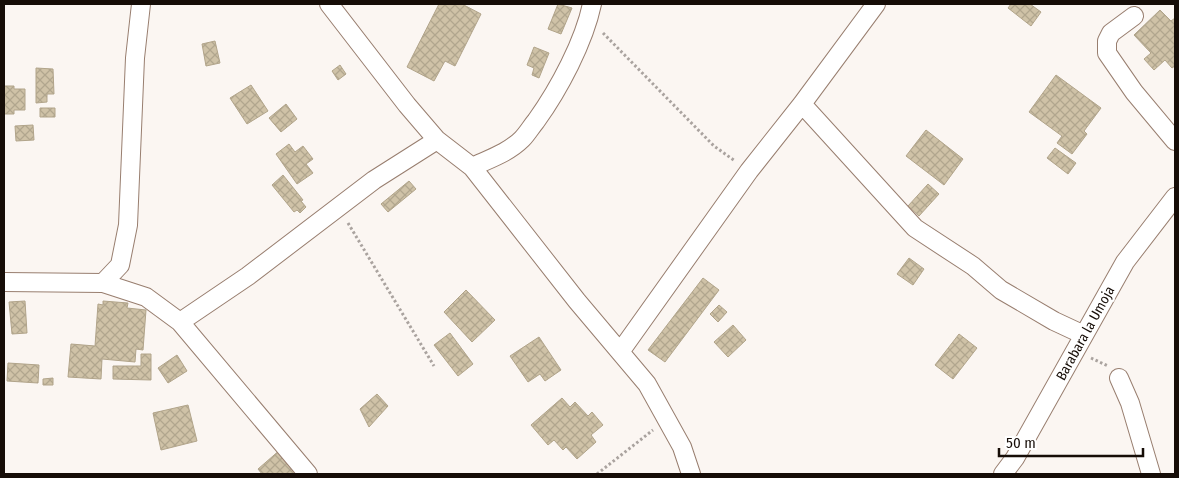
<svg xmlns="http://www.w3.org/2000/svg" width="1179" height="478" font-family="'Fira Sans Condensed',sans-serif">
<defs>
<pattern id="building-cross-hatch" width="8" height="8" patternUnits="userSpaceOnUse" patternTransform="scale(1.25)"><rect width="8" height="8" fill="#cfc2a7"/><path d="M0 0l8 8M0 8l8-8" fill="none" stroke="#b1a68e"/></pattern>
</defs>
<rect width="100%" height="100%" fill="#fbf6f2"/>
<path fill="url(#building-cross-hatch)" stroke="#b1a48a" d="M439 4H462L481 14 455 66 445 61 434 81 407 67Z
M558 4 572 8 561 34 548 29Z
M1011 4H1030L1041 12 1031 26 1008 8Z
M1160 10 1171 21 1175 18V66L1172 68 1165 60 1154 70 1144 59 1151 53 1134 35Z
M215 41 220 63 206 66 202 44Z
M534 47 549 53 539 78 532 75 534 68 527 65Z
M340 65 346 74 338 80 332 71Z
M36 68 53 69 54 94H47V102L36 103Z
M1056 75 1101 108 1084 131 1087 134 1072 154 1057 143 1062 136 1029 112Z
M251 85 268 111 247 124 230 98Z
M4 86H14V89H25V110H14V114H4Z
M286 104 297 119 281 132 269 118Z
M40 108H55V117H40Z
M33 125 34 140 16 141 15 126Z
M926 130 963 159 944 185 906 156Z
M289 144 295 152 303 146 313 159 306 164 313 173 297 184 276 154Z
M1055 148 1076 163 1068 174 1047 158Z
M283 175 303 200 301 201 306 207 300 213 297 210 294 212 272 185Z
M409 181 416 189 388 212 381 204Z
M928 184 939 194 919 216 908 206Z
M909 258 924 269 913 285 897 274Z
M703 278 719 290 665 362 648 350Z
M466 290 495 320 472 342 444 312Z
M25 301 27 333 12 334 9 302Z
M103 301 128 303 127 308 146 310 143 350 136 349 135 362 102 359 101 379 68 377 71 344 95 346 98 304 103 305Z
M719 305 727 312 718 322 710 314Z
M733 325 746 340 728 357 714 342Z
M450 333 473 364 458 376 434 345Z
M959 334 977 348 953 379 935 365Z
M539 337 561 370 545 381 540 374 528 382 510 356Z
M141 354H151V380L113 379V366H141Z
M177 355 187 371 168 383 158 368Z
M8 363 39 365 38 383 7 381Z
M53 378V385H43V379Z
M377 394 388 406 369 427 360 409Z
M562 398 570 407 575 402 588 416 592 412 603 425 591 435 596 442 577 459 566 447 563 450 554 440 548 445 531 425Z
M188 405 197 441 161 450 153 413Z
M281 449 301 474H262L258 469Z"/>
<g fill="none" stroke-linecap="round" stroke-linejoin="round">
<g stroke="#987e6f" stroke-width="20">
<path id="street" d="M329 4 407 105 437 140 472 167 577 301 647 384 682 447 691 474
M1134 16 1111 33 1107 41V53L1134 92 1175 141
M802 104 915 228 973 266 1001 290 1054 321 1084 335
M472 167C489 159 508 153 522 139 527 134 531 127 536 121 559 89 584 42 592 4
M4 282 103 283 146 297 180 322 308 474
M103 283 120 265 128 225 135 58 141 4
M180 322 248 276 374 180 437 140
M620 352 749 171 802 104 876 4
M1119 378 1130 403 1151 474
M1003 474 1015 458 1125 262 1175 197"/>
</g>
<path stroke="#aaa39f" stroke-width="3" stroke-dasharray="2.5 2.5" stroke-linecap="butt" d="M603 33 714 146 735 161
M348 223 434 366
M1091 358 1108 366
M597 474 653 430"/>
<use href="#street" stroke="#fff" stroke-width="18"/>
</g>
<g text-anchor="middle" stroke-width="4.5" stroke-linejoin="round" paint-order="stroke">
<g font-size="14" fill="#160d07" stroke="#fff">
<text transform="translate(1085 333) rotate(-61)" y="5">Barabara la Umoja</text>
</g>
</g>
<rect width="1179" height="478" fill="none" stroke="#160d07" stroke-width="10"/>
<path d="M999 448v8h144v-8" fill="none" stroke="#160d07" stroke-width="2.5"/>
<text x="1006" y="448" font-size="15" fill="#160d07" stroke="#ffffff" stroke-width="4" paint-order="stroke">50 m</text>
</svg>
